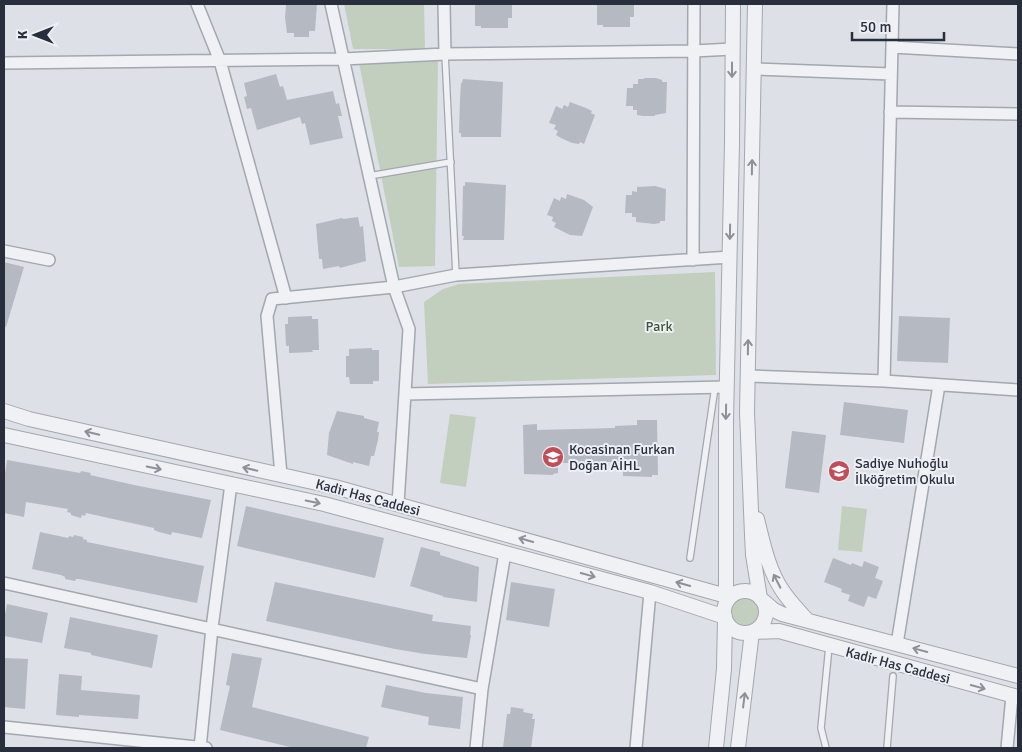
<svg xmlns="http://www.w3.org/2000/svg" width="1022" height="752" font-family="Signika,sans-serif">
<rect width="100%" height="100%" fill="#dde0e6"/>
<path fill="#c2cfbf" d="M344 4H424L425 49H353Z
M438 61 435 266 399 267 359 63Z
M715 272 716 375 428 384 424 302 443 289 459 284Z
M450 414 476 417 466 487 440 483Z
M842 506 867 509 862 552 838 550Z
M729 612a15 15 0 1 1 30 0a15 15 0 1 1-30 0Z"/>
<path fill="#b5b9c2" d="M288 4H317L315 31H309V37H294V33H287L285 18 286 5Z
M475 4H512V18H508V28H481V26H475Z
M597 4H634V17H630V27H603V25H597Z
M276 74 280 87 283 86 287 100 333 91 336 104 339 103 342 116H338L343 138 310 145 305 123 302 124 300 117 257 130 251 108 247 109 244 97 247 96 244 83Z
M644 78H656L662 80V82H667L666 113 655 115V116H643L637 115V110H633V106H626L627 88H633V84H638V79H644Z
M463 79 503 82 501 137H461V133H459L460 99 461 83H462Z
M570 102 586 108 592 111 591 113 595 115 584 144 580 142 579 144 572 143 561 138 556 135 558 131 554 129 556 125 549 123 556 106 562 109 564 105 568 107Z
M465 182 506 185 504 240H463L464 236H462L463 186H465Z
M655 186 666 189 665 221H660V223L654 224 636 222V217H632V213H625L626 195H632V191L637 192V187Z
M567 194 584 200 593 207 582 236 570 235 554 227 556 223 552 221 553 217 547 215 554 198 560 201 561 197 566 199Z
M358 217 360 227 363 226 366 261 340 268 339 266 323 269 322 259H319L316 224 342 218 343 219Z
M4 262 24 267 6 327 4 326Z
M312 316V319H318L319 350H312L313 352 289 353V346H286L285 324H288V317Z
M899 316 950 318 948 363 897 361Z
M372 348V350H379V381H373V384H350L349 377H346V356H349V349Z
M844 402 908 410 904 443 840 435Z
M337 411 364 416V418L379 422 377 432H379L378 440 374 456H371L369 466 353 462V464L327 455 329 433Z
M637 420H657L658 475H652V477L623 476V462H602V469H579V463H558V473L553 474V475L524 474 523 425 537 424V430L615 428V426L637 425Z
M792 431 826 435 819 493 785 488Z
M7 460 80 473 81 471 91 473 90 475 134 485 211 500 202 538 172 532 171 535 159 532 154 530V528L86 513 85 516 82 515 81 518 71 515V513L67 512 68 509 26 502 24 517 4 513V481Z
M246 506 384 538 375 578 237 546Z
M40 532 68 538 69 536 73 537 74 535 83 537V539L87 540V542L204 566 197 603 79 579H76L75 581 65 579V577L61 575 32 569Z
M421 547 440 552V555L479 567 477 602 443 597V596L410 586Z
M833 558 851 565 852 563 862 567 864 561 879 567 875 578 883 581 876 599 868 596 864 607 848 601 850 595 841 592 842 589 824 582Z
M275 582 433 615 432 621 471 626 470 635H471L467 658 425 654 395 649 266 621Z
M511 582 555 589 549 627 506 620Z
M7 604 48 613 42 643 4 636V619Z
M70 617 158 635 152 668 91 655V653L64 648Z
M232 653 262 658 252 707 369 737 366 748H294L220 730 230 686 226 685Z
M4 658 28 659 25 709 4 707Z
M59 674 82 676 81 690 140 695 138 719 79 715V717L56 715Z
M386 685 426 693 463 697 460 729 428 725 429 717 381 707Z
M511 707 524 709 523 712 533 714 532 719H535L531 748H503L507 714H510Z"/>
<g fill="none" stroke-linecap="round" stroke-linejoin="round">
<g stroke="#a3a7af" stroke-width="8">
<path id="service" d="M445 54 456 275
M369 176 451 162
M690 558 715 387
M826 748 821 728 829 646
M887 748 893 676"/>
</g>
<g stroke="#a3a7af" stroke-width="14">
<path id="minor" d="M197 4 220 61 286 298
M331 4 394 287 409 329 398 504
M444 4 445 54
M892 47 1018 54
M4 63 343 59 445 54 694 51 732 49
M754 69 891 74
M890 112 1018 114
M4 251 49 260
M693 260 694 4
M748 376 884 381 1018 390
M884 381 893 4
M405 394 726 387
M281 475 267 316 272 299 394 287 456 275 730 257
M4 583 482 689
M897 644 939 385
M4 727 206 748
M200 748 212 628 231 484
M476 748 482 689 505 553
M636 748 650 592
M1007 748 1012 696"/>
</g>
<g stroke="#a3a7af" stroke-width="16">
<path id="tertiary" d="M755 4 747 412 752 535 753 555 760 598 774 610 782 614 1018 676
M4 411 29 419 335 487 730 597
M4 435 324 504 650 592 725 617 724 669 716 748
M757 519C763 543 768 569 782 590 789 601 798 610 807 620
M724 612a21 21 0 1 1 42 0a21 21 0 1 1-42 0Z
M726 603V420L732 143 733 4
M738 748 752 632 779 631 1018 697"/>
</g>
<use href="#service" stroke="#f0f1f4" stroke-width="5.5"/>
<use href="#minor" stroke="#f0f1f4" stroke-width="11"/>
<use href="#tertiary" stroke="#f0f1f4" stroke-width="14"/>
</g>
<defs><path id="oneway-shaft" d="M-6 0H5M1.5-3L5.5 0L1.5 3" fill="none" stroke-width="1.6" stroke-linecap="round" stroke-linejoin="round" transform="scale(1.25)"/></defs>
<g stroke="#8c9098">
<use href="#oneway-shaft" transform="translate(732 70) rotate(90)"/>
<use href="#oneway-shaft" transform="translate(752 167) rotate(-89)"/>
<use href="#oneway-shaft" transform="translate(730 232) rotate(91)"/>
<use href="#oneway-shaft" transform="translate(748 347) rotate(-89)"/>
<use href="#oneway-shaft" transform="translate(726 412) rotate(91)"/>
<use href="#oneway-shaft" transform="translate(92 433) rotate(-167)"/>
<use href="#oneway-shaft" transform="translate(154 468) rotate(12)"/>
<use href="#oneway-shaft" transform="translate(250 469) rotate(-167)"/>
<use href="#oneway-shaft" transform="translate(313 502) rotate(12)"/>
<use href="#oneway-shaft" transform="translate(526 540) rotate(-164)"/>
<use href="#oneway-shaft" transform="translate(588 575) rotate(15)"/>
<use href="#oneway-shaft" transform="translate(777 581) rotate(-117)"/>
<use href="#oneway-shaft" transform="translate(683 584) rotate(-164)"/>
<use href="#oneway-shaft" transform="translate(920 650) rotate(-165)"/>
<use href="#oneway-shaft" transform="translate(978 687) rotate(15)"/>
<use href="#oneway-shaft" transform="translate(744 700) rotate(-83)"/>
</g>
<defs>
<g id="school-disc" transform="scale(1.125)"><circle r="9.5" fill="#c04d58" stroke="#eceff4"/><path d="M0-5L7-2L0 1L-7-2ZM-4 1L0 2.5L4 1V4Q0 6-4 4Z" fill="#fff"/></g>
</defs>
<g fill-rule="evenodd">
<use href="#school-disc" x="553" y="457"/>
<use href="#school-disc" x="839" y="471"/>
</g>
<g text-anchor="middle" stroke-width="4" stroke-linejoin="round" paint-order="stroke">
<g font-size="14" fill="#3b5537" stroke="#eceff4">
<text x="659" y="331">Park</text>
</g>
<g font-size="14" fill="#282e3b" stroke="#eceff4" text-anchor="start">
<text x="569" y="454">Kocasinan Furkan<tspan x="569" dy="16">Doğan AİHL</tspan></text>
<text x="855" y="468">Sadiye Nuhoğlu<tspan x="855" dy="16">İlköğretim Okulu</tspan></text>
</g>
<g font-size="14" fill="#282e3b" stroke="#eceff4">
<text transform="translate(368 497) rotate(15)" y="5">Kadir Has Caddesi</text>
<text transform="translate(898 665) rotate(15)" y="5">Kadir Has Caddesi</text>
</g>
</g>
<rect width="1022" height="752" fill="none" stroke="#282e3b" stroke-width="10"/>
<g transform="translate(35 35) rotate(270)" stroke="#eceff4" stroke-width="4" paint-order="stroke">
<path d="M0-4L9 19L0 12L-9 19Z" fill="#282e3b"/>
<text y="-8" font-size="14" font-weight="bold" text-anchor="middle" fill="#282e3b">K</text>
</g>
<path d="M852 32v8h92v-8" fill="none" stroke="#282e3b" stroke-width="2.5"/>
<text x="860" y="32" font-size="15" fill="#282e3b" stroke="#eceff4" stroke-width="4" paint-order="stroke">50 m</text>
</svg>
